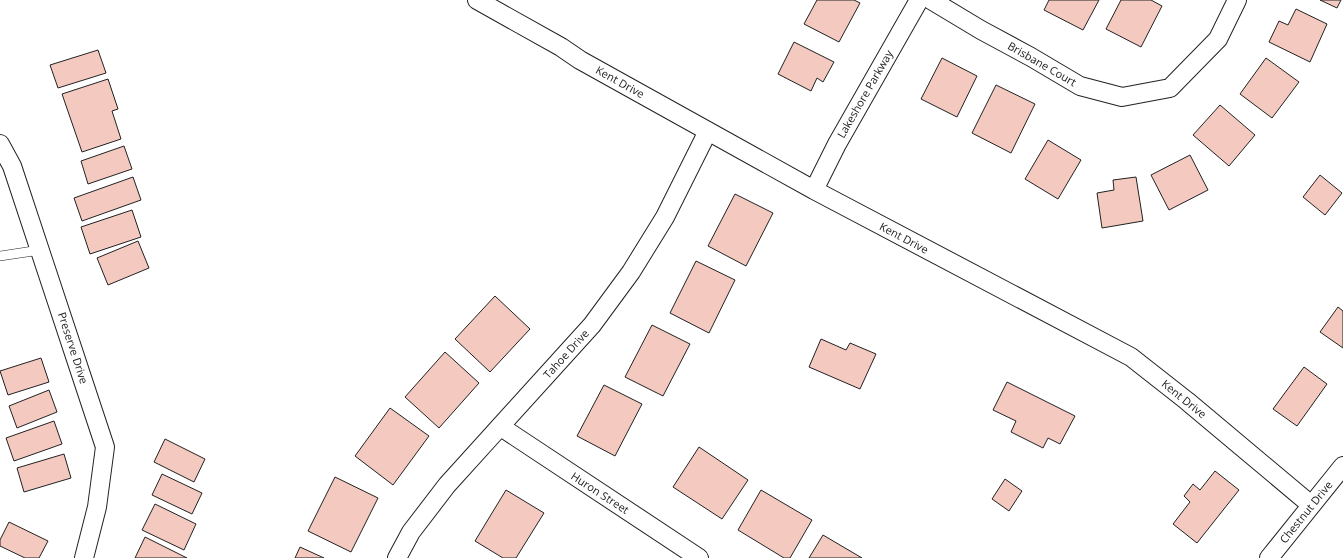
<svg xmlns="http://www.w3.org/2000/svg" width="1343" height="558" font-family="'Open Sans',sans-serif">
<rect width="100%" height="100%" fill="#fff"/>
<path fill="#f3c9c0" stroke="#222" d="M817 0H854L860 3 839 42 804 24Z
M1049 0H1099L1083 30 1044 10Z
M1121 0H1151L1162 6 1141 47 1106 29Z
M1320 0H1341L1337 8Z
M1296 9 1327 24 1310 62 1269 42 1279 21 1288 25Z
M794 42 834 62 823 82 817 78 811 91 778 74Z
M98 50 106 73 58 88 50 65Z
M942 58 977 76 957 117 921 99Z
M1266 58 1299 82 1272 118 1240 94Z
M108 79 118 109 112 111 121 139 82 152 62 94Z
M996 85 1035 104 1011 153 972 133Z
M1220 105 1255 135 1229 166 1193 135Z
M1048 140 1081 160 1058 199 1025 179Z
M124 146 132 169 88 184 81 161Z
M1190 155 1208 190 1169 210 1151 175Z
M1320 175 1342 193 1325 215 1303 197Z
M133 177 141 200 82 221 74 198Z
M1136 177 1143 221 1102 228 1097 193 1114 190 1113 180Z
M735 194 773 213 746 266 708 246Z
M132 210 141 237 90 254 81 227Z
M138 241 149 268 108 285 97 258Z
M696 261 735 280 709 333 670 313Z
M495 296 530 329 490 372 455 339Z
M1338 307 1343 311V348L1320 332Z
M652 325 690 344 663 396 625 377Z
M821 339 846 350 850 343 876 354 860 389 809 367Z
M445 352 479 383 439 428 405 397Z
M41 358 49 382 8 395 0 371Z
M1304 367 1327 384 1297 426 1273 409Z
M1007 382 1075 416 1060 444 1048 438 1043 448 1011 432 1016 421 993 410Z
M604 385 642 404 615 456 577 436Z
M49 390 57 412 17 428 9 406Z
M390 408 429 436 393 485 355 456Z
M54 421 62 444 14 461 6 438Z
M165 439 205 459 194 482 154 462Z
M699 447 748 480 722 519 673 487Z
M64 454 71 478 24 492 17 468Z
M1215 471 1239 490 1197 543 1173 524 1190 502 1184 496 1193 484 1200 490Z
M162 474 202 493 192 514 152 495Z
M335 477 378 498 351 552 308 531Z
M1005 479 1022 491 1009 511 992 499Z
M506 490 544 513 516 558H503L475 541Z
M761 490 812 520 790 558H784L738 530Z
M155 504 196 524 184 550 142 530Z
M9 522 48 541 39 558H25L0 546V540Z
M823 535 862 558H809Z
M145 537 187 558H135Z
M300 547 324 558H295Z"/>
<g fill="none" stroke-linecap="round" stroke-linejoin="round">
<g stroke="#222" stroke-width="10">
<path id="service" d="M0 256 40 250"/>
</g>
<g stroke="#222" stroke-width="20">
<path id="minor" d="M477 0 561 47 580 60 814 190 1131 357 1187 401 1311 505
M931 0 981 30 1031 57 1080 86 1122 97 1170 88 1218 39 1237 0
M0 144 12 166 105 447 97 507 84 558
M814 190 837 144 919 0
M501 427 699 558
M397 558 411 532 447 485 592 325 631 272 665 217 708 131
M1269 558 1343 466"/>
</g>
<use href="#service" stroke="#fff" stroke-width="9"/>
<use href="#minor" stroke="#fff" stroke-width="18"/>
</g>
<g text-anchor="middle" stroke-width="3" stroke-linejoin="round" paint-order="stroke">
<g font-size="11" fill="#222" stroke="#fff">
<text transform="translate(1042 64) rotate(30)" y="4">Brisbane Court</text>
<text transform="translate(620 82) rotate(29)" y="4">Kent Drive</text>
<text transform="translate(865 94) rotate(-60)" y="4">Lakeshore Parkway</text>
<text transform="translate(904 238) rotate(28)" y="4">Kent Drive</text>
<text transform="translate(73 348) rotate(72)" y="4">Preserve Drive</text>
<text transform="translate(566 354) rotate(-48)" y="4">Tahoe Drive</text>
<text transform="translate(1184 399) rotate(39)" y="4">Kent Drive</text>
<text transform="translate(600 493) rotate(33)" y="4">Huron Street</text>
<text transform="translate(1306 512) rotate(-51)" y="4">Chestnut Drive</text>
</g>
</g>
</svg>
